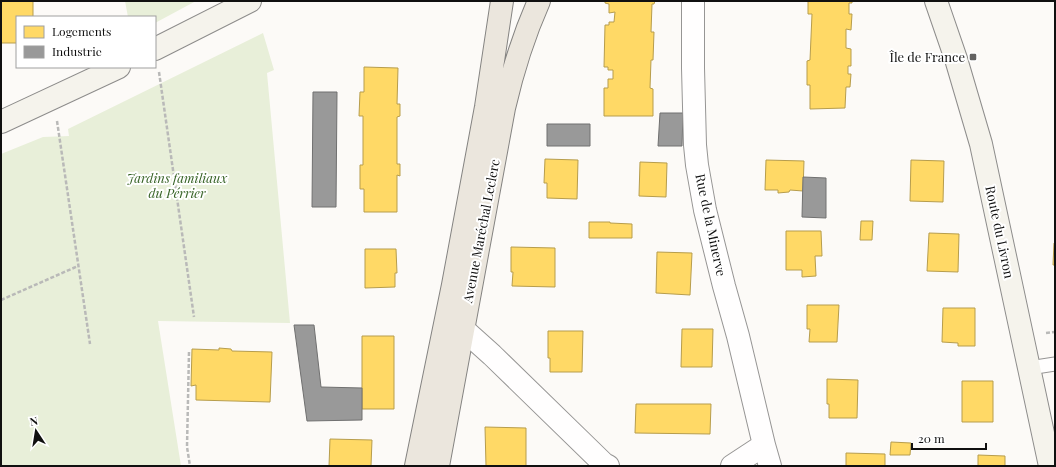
<svg xmlns="http://www.w3.org/2000/svg" width="1056" height="467" font-family="'Playfair Display',serif">
<rect width="100%" height="100%" fill="#fcfaf7"/>
<path fill="#e8efd9" d="M125 1H196L155 23V17H128Z
M263 33 274 70 267 73 290 323 158 321 181 466H1V154L43 137 69 136 68 129Z"/>
<path fill="#ffd966" stroke="#b79d4c" d="M1 1H33V17H17V43H1Z
M605 1H655L654 4H652L651 32H654L653 60H651L650 88 653 89V116H604V88H608V79H613V70H608V67H604L605 25H609V22H614L615 12 609 13V4L605 3Z
M808 1H852V3H849V14H852L851 30 846 29V48L851 49V66H848V74H851L850 87H846L845 108 810 109V85H807V61L810 60 812 14H808Z
M364 67 398 68 397 104H400V116L397 117V164H400V176L397 175V212H364V189H360V165H363V116H359L360 92H364Z
M545 159 578 160 577 199 547 198V183H544Z
M766 160 804 161 803 191 790 190 789 192 778 193V190H765Z
M911 160 944 161 943 202 910 201Z
M640 162 667 163 666 197 639 196Z
M861 221H873L872 240H860Z
M589 222H610V223L632 224V238H589Z
M786 231H821L822 256H815L816 276 802 277V270H786Z
M929 233 959 234 958 272 927 271Z
M1054 243H1055V265H1053Z
M511 247 555 248V287L512 286 513 272H511Z
M365 249H396L397 273H395V287L365 288Z
M657 252 692 253 690 295 656 293Z
M807 305H839L837 342H809L810 329H807Z
M943 308H975V346H958V343L942 342Z
M682 329H713L712 367H681Z
M548 331H583L582 372H550V358H548Z
M362 336H394V409H362Z
M219 348 231 349 232 351 272 352 270 402 196 400V385L191 386 192 349 219 350Z
M827 379 858 380 857 418H829V404H827Z
M962 381H993V422H962Z
M636 404H711L710 434 635 433Z
M485 427 526 428V466H486Z
M330 439 372 440 371 466H329Z
M891 442 911 443 910 455H890Z
M846 453 885 454V466H846Z
M978 455 1005 456V466H978Z"/>
<path fill="#999" stroke="#707070" d="M313 92H337L336 207H312Z
M660 113H683L682 146H658Z
M547 124H590V146H547Z
M803 177 826 178V218L802 217Z
M294 325H314L321 387 362 388V420L307 421Z"/>
<g fill="none" stroke-linecap="round" stroke-linejoin="round">
<g stroke="#969594" stroke-width="15">
<path id="lane" d="M1029 368 1055 364"/>
</g>
<g stroke="#969594" stroke-width="24">
<path id="street" d="M693 1V68L695 145 697 165 705 210 724 286 738 336 764 445 732 466
M463 329 492 355 604 464 608 466
M764 445 770 466"/>
</g>
<g stroke="#8d8c8b" stroke-width="24">
<path id="secondary" d="M936 1 956 59 981 144 1050 466
M155 49 250 1
M1 122 119 67"/>
</g>
<g stroke="#848381" stroke-width="24">
<path id="primary" d="M416 466 453 285 486 107 502 1
M438 466 504 108C513 69 523 37 539 1"/>
</g>
<path stroke="#b9b9b8" stroke-width="2.5" stroke-dasharray="4 2" stroke-linecap="butt" d="M159 72 194 317
M57 121 90 344
M1 300 78 266
M1046 333 1055 332
M189 352 187 447 190 466"/>
<use href="#lane" stroke="#fffefe" stroke-width="13"/>
<use href="#street" stroke="#fffefe" stroke-width="22"/>
<use href="#secondary" stroke="#f5f3ec" stroke-width="22"/>
<use href="#primary" stroke="#ebe6dd" stroke-width="22"/>
</g>
<rect fill="#636261" stroke="#fff" stroke-width="1.5" x="969" y="53" width="8" height="8" rx="2"/>
<g text-anchor="middle" stroke-width="4" stroke-linejoin="round" paint-order="stroke">
<g font-size="13" fill="#101010" stroke="#fff" text-anchor="end">
<text x="965" y="62">Île de France</text>
</g>
<g font-size="13" font-style="italic" fill="#376326" stroke="#fff">
<text x="177" y="183">Jardins familiaux<tspan x="177" dy="15">du Pérrier</tspan></text>
</g>
<g font-size="13" fill="#101010" stroke="#fff">
<text transform="translate(711 225) rotate(78)" y="5">Rue de la Minerve</text>
<text transform="translate(481 231) rotate(-79)" y="5">Avenue Maréchal Leclerc</text>
<text transform="translate(1000 232) rotate(78)" y="5">Route du Livron</text>
</g>
</g>
<rect width="1056" height="467" fill="none" stroke="#101010" stroke-width="4"/>
<rect x="16" y="16" width="140" height="52" fill="#ffffff" stroke="#9f9f9f"/>
<rect x="24" y="26" width="20" height="12" fill="#ffd966" stroke="#9f9f9f"/>
<text x="52" y="36" font-size="12" fill="#101010">Logements</text>
<rect x="24" y="46" width="20" height="12" fill="#999999" stroke="#9f9f9f"/>
<text x="52" y="56" font-size="12" fill="#101010">Industrie</text>
<g transform="translate(36 431) rotate(348)" stroke="#ffffff" stroke-width="3" paint-order="stroke">
<path d="M0-3L7 15L0 10L-7 15Z" fill="#101010"/>
<text y="-6" font-size="11" font-weight="bold" text-anchor="middle" fill="#101010">N</text>
</g>
<path d="M912 443v6h74v-6" fill="none" stroke="#101010" stroke-width="2"/>
<text x="918" y="443" font-size="12" fill="#101010" stroke="#ffffff" stroke-width="3" paint-order="stroke">20 m</text>
</svg>
